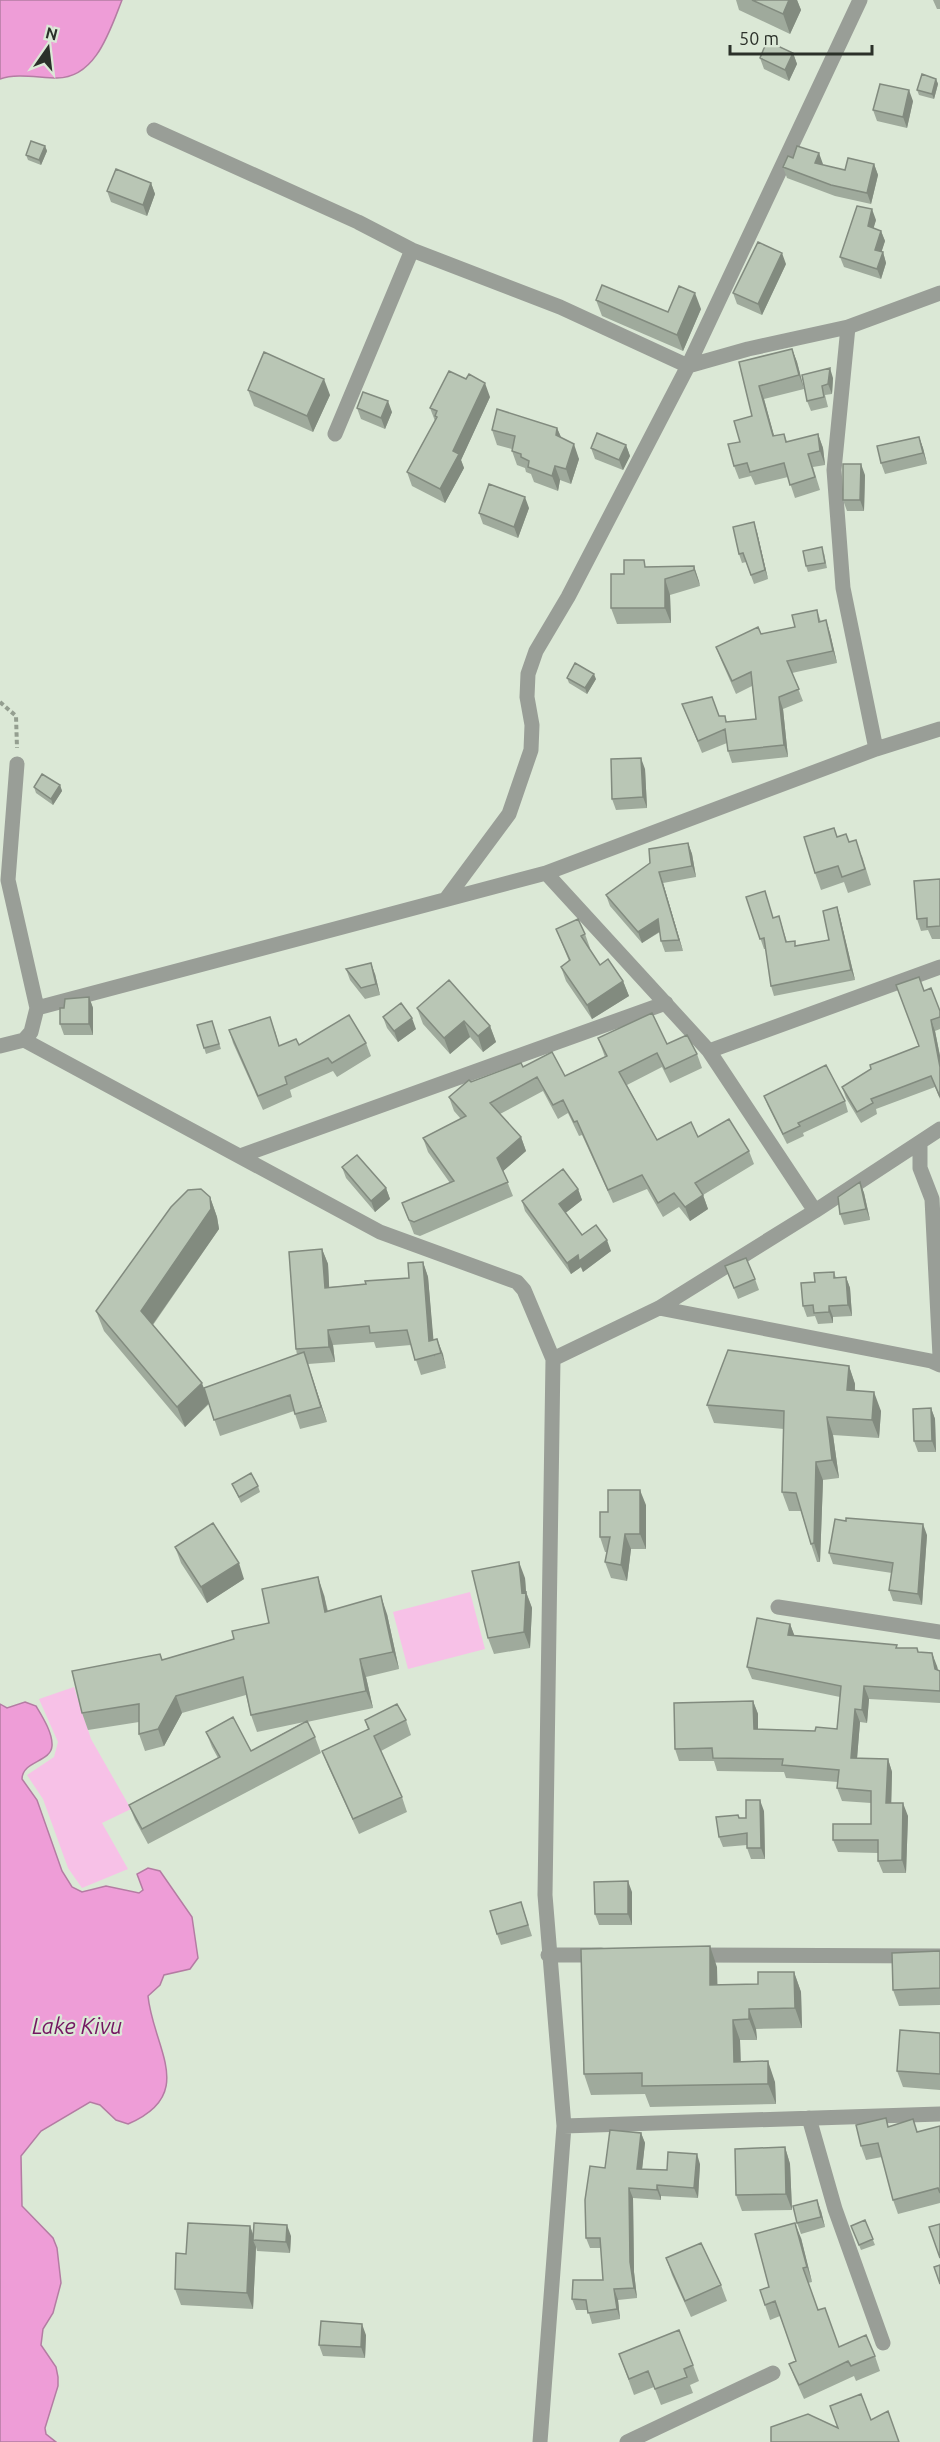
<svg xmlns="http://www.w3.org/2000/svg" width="940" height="2442" font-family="Ubuntu,sans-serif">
<rect width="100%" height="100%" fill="#dbe8d6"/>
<path fill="#f7c1e7" d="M470 1592 485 1649 408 1669 393 1612Z
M74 1687 91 1739 131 1809 102 1823 128 1869 82 1888 68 1868 43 1799 27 1775 54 1757 58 1742 39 1699Z"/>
<path fill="#ee9dd7" stroke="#b47ca3" stroke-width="1.5" d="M0 0H122C110 30 96 78 57 78 39 78 17 73 0 79Z
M25 1702 36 1706C42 1716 53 1733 52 1746 51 1762 22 1761 22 1779L37 1800 62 1871 72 1887 82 1892 106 1886 139 1893 143 1890 137 1874 148 1868 160 1871 192 1917 198 1958 190 1969 164 1975 160 1985 148 1996C153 2048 198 2094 128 2124L116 2120 100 2105 90 2102 41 2131 21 2156 22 2206 53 2238 57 2248 61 2283 53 2313 43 2329 41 2345 56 2367 58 2377V2386L45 2428 46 2434 56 2442H0V1704L7 1708Z"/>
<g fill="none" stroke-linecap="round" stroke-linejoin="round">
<path stroke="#949e90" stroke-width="4" stroke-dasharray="4.5 3" stroke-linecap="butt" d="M0 702 16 716 17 748"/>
<path stroke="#999e97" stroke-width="15" d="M154 130 358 222 412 250
M848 327 834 470 843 588 876 749
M335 434 412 250 560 307 688 366 748 349 848 327 940 293
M546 873 709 1051 815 1211
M446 899 509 814 531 750 532 725 527 697 528 674 536 651 568 597 688 366 860 0
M37 1008 546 873 876 749 940 729
M24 1040 380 1232 517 1282 524 1290 553 1359 545 1895 564 2126 540 2442
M0 1046 24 1040 31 1032 37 1008 8 880 17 764
M709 1051 940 967
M920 1144V1168L932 1199 940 1356
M240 1156 666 1003
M659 1308 931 1361 940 1365
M553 1359 659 1308 815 1211 940 1129
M778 1607 940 1632
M548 1955H601
M694 1955 940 1956
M809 2118 835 2209 883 2343
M564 2126 940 2114
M627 2442 773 2373"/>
</g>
<path fill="#9faa9c" d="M736 0H797L801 10 790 34 739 10Z
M933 0H940V9H937Z
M793 53 797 64 789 81 764 69 760 58Z
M936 79 938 84 934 99 919 95 917 90Z
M913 101 907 128 877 121 873 110Z
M45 146 47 151 41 165 28 160 26 155Z
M819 153 822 165 845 170 874 164 878 175 871 204 835 196 787 178 783 167 793 158Z
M151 183 155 194 147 216 111 202 107 191Z
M876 220 873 228 881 231 885 241 881 252H883L886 263 881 279 844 267 840 257Z
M786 264 762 315 737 304 733 293Z
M596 300 668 312 701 309 683 351 602 316Z
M792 349 797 362 804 389 764 399 774 436 784 434 787 442 818 434 823 448 825 465 813 467 820 490 795 498 788 477 755 485 751 476 739 479 734 466 740 442 752 416 739 362Z
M802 375 833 378 832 394 825 395 828 407 811 411 807 401Z
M248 390 330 395 313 432 254 406Z
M490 397 461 460 464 468 445 503 412 486 407 472 435 421 430 408Z
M357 408 392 412 385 429 361 419Z
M557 428 561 437 579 459 571 484 560 480 558 491 534 482 531 474 526 472 525 468 517 465 512 451V449L497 445 492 430Z
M919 437 923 448 927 464 885 474 881 463Z
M626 445 630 456 623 470 595 459 591 448Z
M865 475 864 511H847L843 500Z
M529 508 518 538 483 524 479 513Z
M757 532 768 579 754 584 746 562 742 563 739 554Z
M824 553 827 568 808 572 806 566Z
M694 566 700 586 670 595 671 623 617 624 611 608 624 574 647 567Z
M817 610 821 622 830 633 837 663 792 673 803 701 783 709 788 757 732 763 728 751 727 743 702 753 682 704 719 716H725L727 722 756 719 752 686 736 694 721 660 716 647 761 634 795 627Z
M567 678 596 679 587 694 569 683Z
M645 769 647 808 616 810 612 799Z
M60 785 62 791 53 805 36 793 34 787Z
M837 837 849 842 862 856 871 885 848 893 844 882 821 890 815 873Z
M688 843 692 854 696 877 663 883 683 951 665 952 661 941 660 932 642 943 610 906 606 895Z
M940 879V939H932L928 930 921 931 917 919Z
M746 897 774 918 779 916 787 942 797 946 829 940 837 907 840 917 855 980 774 996 771 986 766 949H764Z
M556 929 585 934 590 948 589 949 600 965 623 981 629 996 592 1019 566 981 561 967 569 961Z
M346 969 375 974 380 995 365 999 350 980Z
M924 991 940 1011V1029L935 1031 940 1056V1099L935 1087 876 1109 877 1114 861 1123 846 1098 842 1087 919 1046Z
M89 997 93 1008V1035H64L60 1024 64 1008Z
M417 1008 490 1026 496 1042 483 1052 470 1037 450 1054 423 1024Z
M383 1017 416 1029 398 1042 387 1028Z
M212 1021 221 1049 206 1054 197 1025Z
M229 1030 275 1031 279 1045 366 1043 371 1056 337 1077 333 1071 290 1090 292 1097 263 1110 233 1043Z
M598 1038 667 1044 697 1054 702 1068 670 1083 662 1067 627 1085 657 1140 698 1137 749 1151 754 1164 703 1195 708 1209 690 1221 679 1207 663 1217 647 1189 613 1203 582 1135 579 1136 568 1113 558 1119 543 1091 500 1114 521 1137 526 1151 503 1171 513 1196 420 1236 414 1234 402 1203 450 1183 428 1152 423 1138 461 1119 454 1111 449 1097 471 1082 523 1067 565 1076 605 1057Z
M764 1096 845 1101 848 1112 803 1133 804 1136 787 1144 768 1106Z
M342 1167 386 1188 390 1199 375 1212 346 1178Z
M860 1182 864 1193 870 1220 844 1225 840 1214Z
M578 1189 582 1200 565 1213 582 1235 611 1251 583 1272 581 1267 571 1274 525 1211 522 1201Z
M210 1197 217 1217 219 1229 153 1325 204 1388 297 1355 296 1349 322 1249 328 1264 329 1287 366 1284 409 1278 423 1262 428 1277 433 1340 437 1339 446 1368 421 1375 411 1345 376 1348 374 1342 333 1345 335 1362 308 1364 327 1422 300 1429 294 1411 220 1436 209 1404 185 1427 104 1331 96 1311Z
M725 1266 755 1279 759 1290 738 1299Z
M834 1272 836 1278 846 1277 850 1288 852 1316 833 1317V1323L818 1324 815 1316 807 1317 803 1306 815 1282Z
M849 1366 855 1384V1391L881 1411 879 1438 833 1435 839 1478 823 1480 820 1562H817L811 1544 801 1511H789L782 1492 784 1429 714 1423 707 1405Z
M931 1408 935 1419 936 1452H918L914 1441Z
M232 1484 258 1486 260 1492 241 1503Z
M646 1505V1549H631L627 1581 611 1578 605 1562 607 1552H605L600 1537 608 1512Z
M927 1535 922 1605 893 1601 889 1590 892 1573 833 1564 829 1553Z
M175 1547 244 1579 207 1603 181 1563Z
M525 1578 526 1592 532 1608 530 1648 494 1654 488 1638Z
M324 1595 328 1611 387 1614 399 1669 366 1677 373 1708 307 1722 315 1737 321 1753 148 1844 135 1820 129 1805 218 1758 212 1747 206 1732 251 1751 304 1722 257 1732 251 1715 246 1695 182 1713 164 1746 145 1751 139 1734V1722L88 1730 82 1713 162 1660 234 1639 269 1623Z
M790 1624 794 1635 898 1648 918 1652 937 1666 938 1670 940 1672V1703L869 1699 867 1723 860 1722 857 1758 888 1759 892 1772 891 1803 908 1816 906 1873H883L878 1861V1853L838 1852 833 1840 871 1824V1803L842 1801 837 1788 838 1782 786 1778 784 1772 717 1771 714 1761H679L675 1749 753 1701 758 1714V1729L815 1731 837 1729 840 1697 752 1679 747 1667Z
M365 1720H406L411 1735 381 1751 402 1797 407 1812 359 1834 328 1766 322 1751 368 1730Z
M764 1811 765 1859H751L747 1848V1845L723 1847 719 1837 746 1818Z
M632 1892V1925H599L595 1914Z
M521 1902 532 1936 501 1945 497 1934Z
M940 1951V2005L899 2006 893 1990Z
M717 1967V1985L758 1984 794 1972 801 1992 802 2028 756 2029 757 2040H740L741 2062 775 2082 776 2104 650 2107 645 2094 591 2095 584 2074Z
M940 2033V2090L903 2087 897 2071Z
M940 2126V2203L898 2214 893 2200 882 2157 866 2160 861 2146 889 2127 917 2132Z
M641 2133 645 2143 642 2169 667 2170 700 2164 698 2198 661 2196V2200L633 2198 634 2272 637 2298 618 2300 620 2319 592 2324 588 2310H576L572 2299 603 2280 601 2248H590L586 2238 605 2168Z
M785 2147 790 2164 792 2210 742 2211 736 2195Z
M821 2211 825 2227 801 2234 797 2223Z
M865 2220 875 2245 861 2250 851 2226Z
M250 2226 254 2236H291L290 2253 257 2251 256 2247 253 2309 181 2305 175 2289 186 2254Z
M801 2238 812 2282 808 2283 818 2310 839 2347 875 2356 880 2371 856 2381 854 2376 804 2399 795 2379 789 2364 796 2361 780 2316 770 2320 765 2305 769 2287Z
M666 2258 721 2285 727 2301 691 2317 672 2275Z
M366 2335 365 2358 323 2356 319 2345Z
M619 2354 693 2365 699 2381 690 2385 693 2393 661 2405 654 2387 634 2395Z"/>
<path fill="#828b7f" d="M789 0H797L801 10 790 34 783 14Z
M793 53 797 64 789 81 785 70Z
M936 79 938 84 934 99 932 94Z
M909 90 913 101 907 128 903 117Z
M45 146 47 151 41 165 39 160Z
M819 153 823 164 819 174 815 163Z
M874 164 878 175 871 204 867 193Z
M151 183 155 194 147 216 143 205Z
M872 209 876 220 871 237 868 226Z
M881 231 885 241 879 260 875 250Z
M883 252 886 263 881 279 877 269Z
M782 253 786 264 762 315 758 304Z
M695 293 701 309 683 351 677 335Z
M792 349 797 362 804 389 799 375Z
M830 368 833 378 832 394 828 384Z
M324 379 330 395 313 432 307 416Z
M485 383 490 397 461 460 464 468 445 503 440 489 453 451Z
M759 386 764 399 778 450 773 436Z
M388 401 392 412 385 429 381 418Z
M557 428 563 442 556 435Z
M818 434 823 448 825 465 820 451Z
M919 437 923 448 927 464 923 453Z
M574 444 579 459 571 484 566 469Z
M626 445 630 456 623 470 619 460Z
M861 464 865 475 864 511 860 500Z
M555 466 560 480 558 491 552 476Z
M525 497 529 508 518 538 514 527Z
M754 522 757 532 768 579 765 570Z
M694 566 699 581 700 586 694 570Z
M665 579 670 595 671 623 665 608Z
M826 620 830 633 837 663 833 651Z
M594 674 596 679 587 694 585 688Z
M779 697 783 709 788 757 784 745Z
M641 758 645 769 647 808 643 797Z
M60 785 62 791 53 805 51 799Z
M688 843 692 854 696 877 692 866Z
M659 872 663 883 683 951 679 940Z
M837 907 840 917 855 980 851 970Z
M658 919 662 930 642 943 638 932Z
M371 963 375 974 380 995 376 984Z
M623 981 629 996 592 1019 587 1005Z
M89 997 93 1008V1035L89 1024Z
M412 1018 416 1029 398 1042 394 1031Z
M931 1020 935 1031 940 1056V1067Z
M464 1021 470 1037 450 1054 444 1038Z
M490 1026 496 1042 483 1052 478 1036Z
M521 1137 526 1151 502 1172 497 1158Z
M860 1182 864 1193 870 1220 866 1209Z
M386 1188 390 1199 375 1212 371 1201Z
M578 1189 582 1200 563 1215 559 1204Z
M703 1195 708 1209 690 1221 685 1207Z
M210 1197 217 1217 219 1229 148 1331 141 1311Z
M607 1240 611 1251 583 1272 581 1267 571 1274 567 1263 578 1255Z
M322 1249 328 1264 330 1303 325 1288Z
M423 1262 428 1277 435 1357 429 1341Z
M846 1277 850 1288 852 1316 848 1305Z
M829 1306 833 1317V1323L829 1312Z
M328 1330 333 1345 335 1362 329 1347Z
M437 1339 443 1354 446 1368 441 1353Z
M304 1352 309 1368 327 1422 321 1407Z
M849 1366 855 1384 854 1409 847 1390Z
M202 1383 209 1403 185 1427 177 1407Z
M874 1392 881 1411 879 1438 872 1420Z
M931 1408 935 1419 936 1452 932 1441Z
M827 1417 833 1435 839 1478 832 1460Z
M816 1462 823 1480 820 1562 814 1543Z
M640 1490 646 1505V1549L640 1534Z
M923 1524 927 1535 922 1605 918 1594Z
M625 1534 631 1549 627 1581 621 1565Z
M519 1562 525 1578 526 1592 532 1608 530 1648 524 1632 522 1593Z
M239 1563 244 1579 207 1603 201 1587Z
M318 1577 324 1595 331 1629 325 1612Z
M381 1596 387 1614 399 1669 393 1652Z
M790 1624 795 1637 788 1635Z
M932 1653 937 1666 940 1681V1672V1692Z
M360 1659 366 1677 373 1708 366 1691Z
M864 1686 869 1699 867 1723 862 1710Z
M176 1696 182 1713 164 1746 158 1729Z
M753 1701 758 1714V1741L754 1729Z
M855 1709 860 1722 856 1771 851 1758Z
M888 1759 892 1772 891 1815 886 1803Z
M760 1800 764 1811 765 1859 761 1848Z
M903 1803 908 1816 906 1873 902 1860Z
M628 1881 632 1892V1925L628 1914Z
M710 1946 717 1967 718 2005 710 1985Z
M794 1972 801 1992 802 2028 795 2008Z
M749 2009 756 2029 757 2040 749 2019Z
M733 2020 740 2040 741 2083 734 2062Z
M768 2061 775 2082 776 2104 768 2084Z
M641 2133 645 2143 641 2179 637 2169Z
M785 2147 790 2164 792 2210 786 2194Z
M697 2154 700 2164 698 2198 694 2188Z
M657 2185 661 2196V2200L657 2190Z
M629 2188 633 2198 634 2272 637 2298 634 2288 630 2262Z
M817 2200 821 2211 825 2227 821 2217Z
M795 2223 801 2238 812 2282 807 2267Z
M287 2225 291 2236 290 2253 286 2242Z
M250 2226 255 2241 253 2240 256 2247 253 2309 247 2293Z
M614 2289 618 2300 620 2319 617 2309Z
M362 2324 366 2335 365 2358 361 2347Z"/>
<path fill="#b9c6b5" stroke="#828b7f" stroke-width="1.5" d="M752 0H789L783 14Z
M767 41 793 53 785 70 760 58Z
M922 74 936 79 932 94 917 90Z
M880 84 909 90 903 117 873 110Z
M31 141 45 146 39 160 26 155Z
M797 146 819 153 815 163 845 170 848 158 874 164 867 193 831 185 783 167 788 156 793 158Z
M116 169 151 183 143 205 107 191Z
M857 206 872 209 868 226 881 231 875 250 883 252 877 269 840 257Z
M758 242 782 253 758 304 733 293Z
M602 285 668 312 679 286 695 293 677 335 596 300Z
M792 349 799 375 759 386 773 436 784 434 786 442 818 434 820 451 808 454 815 477 790 485 784 463 750 472 747 463 734 466 728 444 740 442 734 421 752 416 739 362Z
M264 352 324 379 307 416 248 390Z
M830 368 828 384 822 386 824 397 807 401 802 375Z
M449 371 466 379 469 374 485 383 453 451 459 454 440 489 407 472 437 417 435 416 437 411 430 408Z
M363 392 388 401 381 418 357 408Z
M497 409 557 428 556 435 574 444 566 469 555 466 552 476 528 467 529 461 521 457V454L512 451 515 436 492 430Z
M597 433 626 445 619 460 591 448Z
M919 437 923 453 881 463 877 446Z
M843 464H861L860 500H843Z
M489 484 525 497 514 527 479 513Z
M754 522 765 570 751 575 743 553 739 554 733 527Z
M822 547 825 563 806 566 803 551Z
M624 560H644L645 567 694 566V570L665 579V608H611V574H624Z
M817 610 819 622 826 620 833 651 787 661 799 689 779 697 784 745 728 751 725 729 698 741 682 704 712 697 719 716H725L726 722 756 719 751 672 732 681 716 647 758 627 761 634 795 627 792 615Z
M575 663 594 674 585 688 567 678Z
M641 758 643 797 612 799 611 759Z
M42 774 60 785 51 799 34 787Z
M834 828 837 837 846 834 849 842 856 840 865 869 842 877 838 866 815 873 804 837Z
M688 843 692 866 659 872 679 940 661 941 658 919 638 932 606 895 650 863 649 849Z
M940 879V926L927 927V918L917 919 914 881Z
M765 891 773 918 779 916 786 942 795 941V946L829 940 823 911 837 907 851 970 771 986 764 938 760 939 746 897Z
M578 919 585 934 581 936 600 965 608 959 623 981 587 1005 561 967 570 960 556 929Z
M371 963 376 984 361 988 346 969Z
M919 977 924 991 931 988 940 1011V1017L931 1020 940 1067V1097L931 1076 871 1099 873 1103 857 1112 842 1087 871 1069 870 1065 919 1046 896 985Z
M449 980 490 1026 478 1036 464 1021 444 1038 417 1008Z
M89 997V1024H60V1008H64L65 999Z
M401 1003 412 1018 394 1031 383 1017Z
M652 1013 667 1044 687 1035 697 1054 665 1069 657 1053 619 1072 657 1140 691 1122 698 1137 729 1119 749 1151 695 1183 703 1195 685 1207 674 1193 658 1203 642 1175 608 1190 577 1121 574 1122 563 1100 553 1105 537 1077 490 1103 521 1137 497 1158 508 1182 414 1222 409 1220 402 1203 454 1181 423 1138 466 1116 449 1097 469 1080 471 1082 521 1063 523 1067 552 1052 565 1076 607 1056 598 1038Z
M349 1015 366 1043 332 1063 328 1058 285 1077 287 1084 258 1096 229 1030 270 1017 279 1046 296 1039 299 1045Z
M212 1021 219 1044 204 1048 197 1025Z
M826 1065 845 1101 798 1123 800 1126 783 1134 764 1096Z
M357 1155 386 1188 371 1201 342 1167Z
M563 1169 578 1189 559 1204 582 1235 596 1225 607 1240 579 1261 578 1255 567 1263 522 1201Z
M860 1182 866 1209 840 1214 838 1197Z
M201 1189 210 1197 211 1209 141 1311 202 1383 177 1407 96 1311 171 1207 188 1190Z
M322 1249 325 1288 366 1284 365 1281 409 1278 408 1263 423 1262 429 1341 437 1339 441 1353 415 1360 407 1330 370 1333 369 1326 328 1330 329 1347 296 1349 289 1252Z
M746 1258 755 1279 734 1288 725 1266Z
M834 1272V1278L846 1277 848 1305 829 1306V1312L814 1313 813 1305 803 1306 801 1283 815 1282 814 1273Z
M728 1350 849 1366 847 1390 874 1392 872 1420 827 1417 832 1460 816 1462 814 1543 811 1544 796 1493 782 1492 784 1411 707 1405Z
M304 1352 321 1407 295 1414 290 1395 214 1420 204 1388Z
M931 1408 932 1441H914L913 1409Z
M251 1473 258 1486 239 1497 232 1484Z
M608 1490H640V1534H625L621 1565 605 1562 610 1537H600V1512H608Z
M846 1518 923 1524 918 1594 889 1590 893 1563 829 1553 835 1519 846 1521Z
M213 1523 239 1563 201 1587 175 1547Z
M519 1562 522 1593 526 1592 524 1632 488 1638 472 1571Z
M318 1577 325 1612 381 1596 393 1652 360 1659 366 1691 251 1715 243 1677 176 1696 158 1729 139 1734V1704L82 1713 72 1671 160 1654 162 1660 234 1639 232 1631 269 1623 262 1589Z
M757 1618 790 1624 788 1635 897 1645 896 1648H917L918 1652 932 1653 935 1669 940 1671V1691L864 1686 862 1710 855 1709 851 1758 888 1759 886 1803H903L902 1860 878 1861V1840H833V1824H871V1791L837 1788 839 1770 782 1765 783 1759 713 1758 712 1748 675 1749 674 1703 753 1701 754 1729 815 1731 816 1727 837 1729 841 1686 747 1667Z
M397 1704 406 1720 374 1736 402 1797 353 1819 322 1751 369 1729 365 1720Z
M233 1717 251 1751 307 1721 315 1737 142 1829 129 1805 220 1757 206 1732Z
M746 1800H760L761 1848H747V1833L719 1837 716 1817 738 1815 739 1818H746Z
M628 1881V1914H595L594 1882Z
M521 1902 528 1925 497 1934 490 1911Z
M710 1946V1985L758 1984V1972H794L795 2008 749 2009V2019L733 2020 734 2062 768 2061V2084L642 2086V2073L584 2074 581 1949Z
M940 1951V1988L893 1990 892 1953Z
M900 2030 940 2033V2074L897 2071Z
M886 2118 888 2127 913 2119 917 2132 940 2126V2193L938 2188 893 2200 878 2143 861 2146 856 2125Z
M610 2130 641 2133 637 2169 667 2170 668 2152 697 2154 694 2188 657 2185V2190L629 2188 630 2262 634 2288 614 2289 617 2309 588 2313 586 2300 572 2299 573 2280H603L600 2238H586L585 2200 590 2166 605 2168Z
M785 2147 786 2194 736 2195 735 2149Z
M817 2200 821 2217 797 2223 793 2206Z
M865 2220 873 2239 859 2245 851 2226Z
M188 2223 250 2226 247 2293 175 2289 176 2253 186 2254Z
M254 2223 287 2225 286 2242 253 2240Z
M795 2223 807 2267 803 2268 818 2310 825 2308 839 2347 866 2335 875 2356 851 2366 848 2361 799 2385 789 2364 796 2361 775 2301 765 2305 760 2290 769 2287 755 2234Z
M940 2224V2258L929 2227Z
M701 2243 721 2285 685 2301 666 2258Z
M940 2265V2284L934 2267Z
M321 2321 362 2324 361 2347 319 2345Z
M679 2330 693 2365 684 2369 687 2377 655 2389 648 2371 629 2379 619 2354Z
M861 2394 871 2420 888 2411 899 2442H771V2427L808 2414 838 2428 830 2406Z"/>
<g text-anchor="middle" stroke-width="4.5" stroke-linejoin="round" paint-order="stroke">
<g font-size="22" font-style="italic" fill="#731661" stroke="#dbe8d6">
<text x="77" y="2034">Lake Kivu</text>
</g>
</g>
<g transform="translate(48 48) rotate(14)" stroke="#dbe8d6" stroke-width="4.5" paint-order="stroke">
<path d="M0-4.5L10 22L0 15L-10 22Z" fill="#2b3029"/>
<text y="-9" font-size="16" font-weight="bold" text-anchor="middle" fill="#2b3029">N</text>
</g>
<path d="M730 45v9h142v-9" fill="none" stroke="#2b3029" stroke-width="3"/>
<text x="739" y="45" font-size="18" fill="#2b3029" stroke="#dbe8d6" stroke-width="4.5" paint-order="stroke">50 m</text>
</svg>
